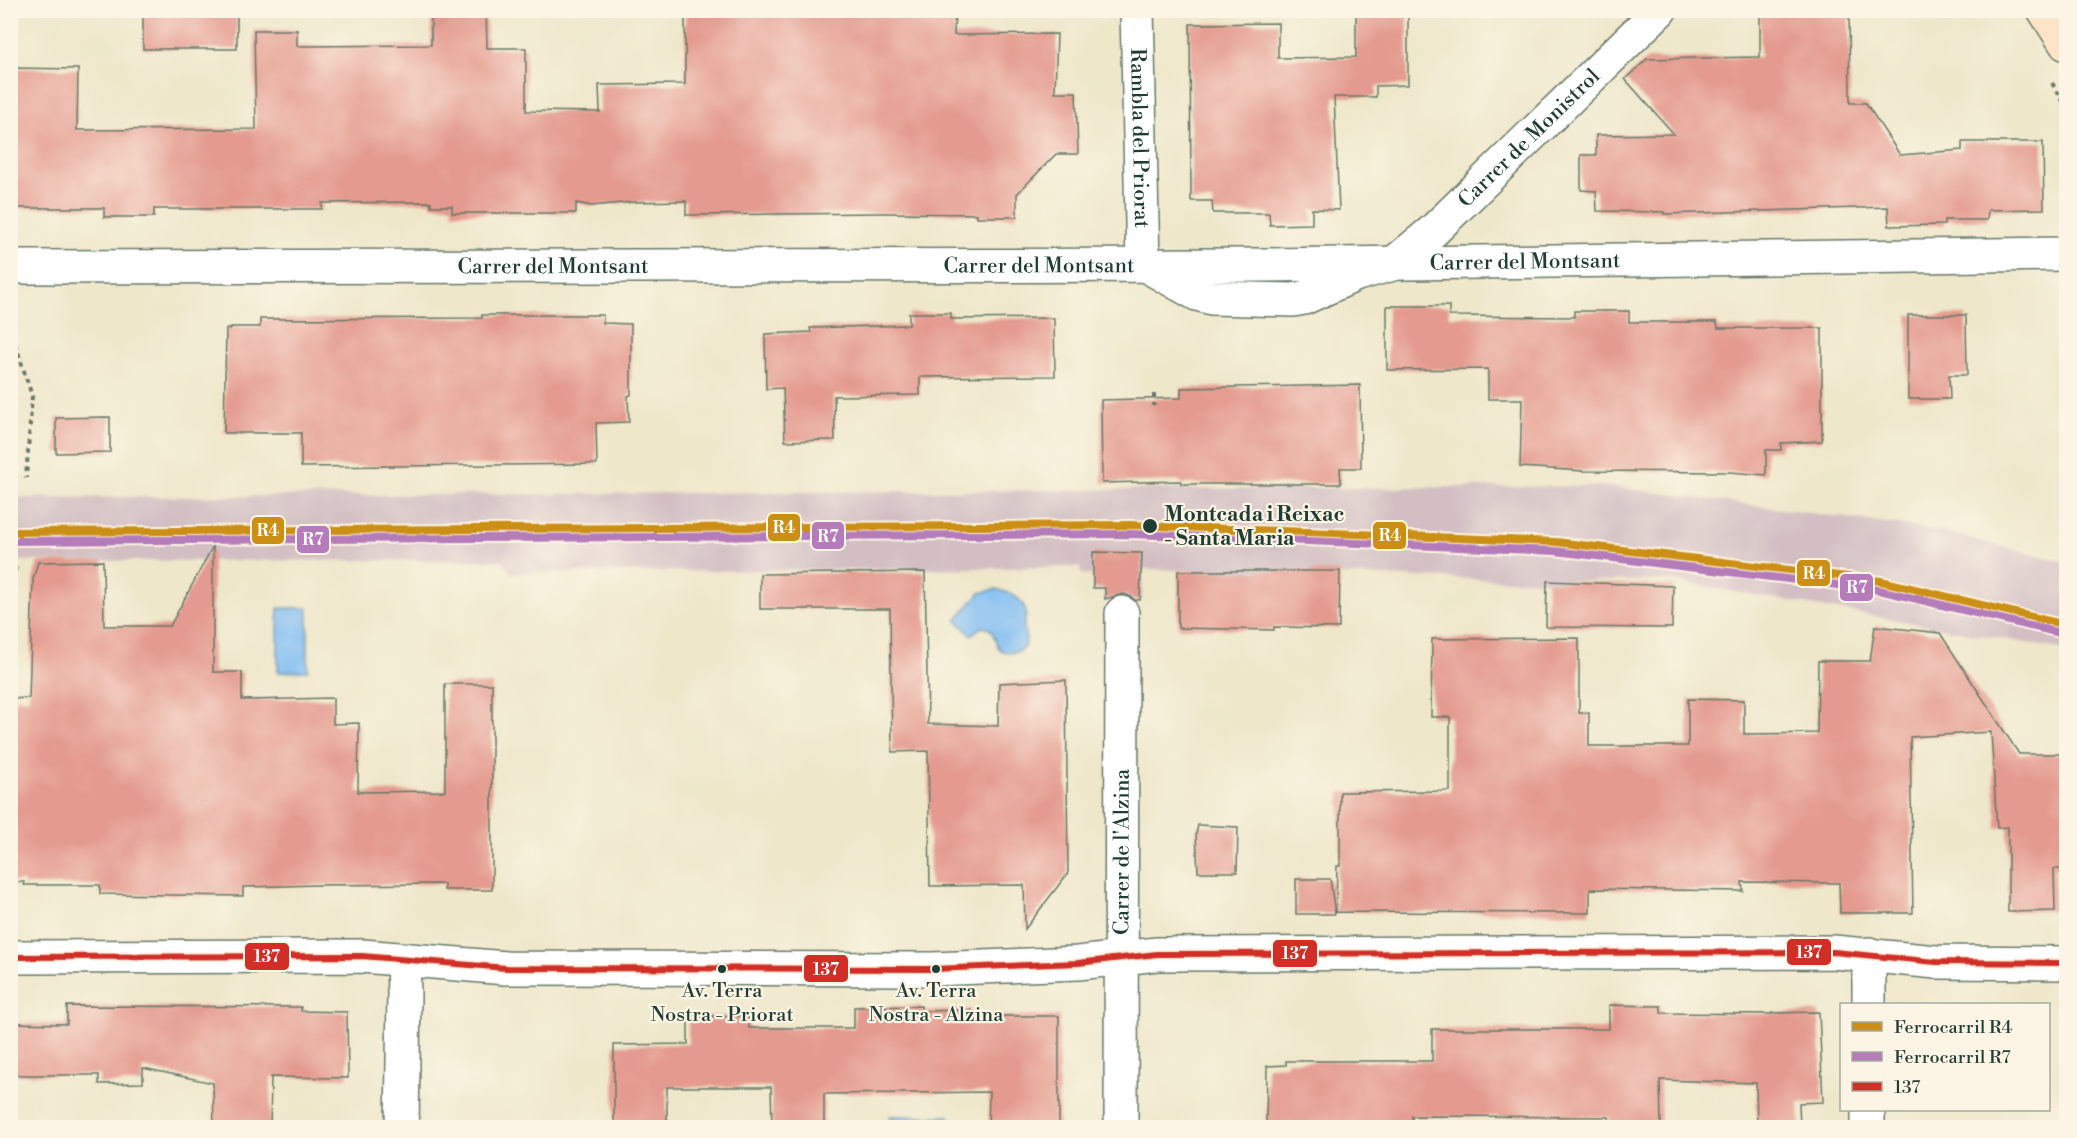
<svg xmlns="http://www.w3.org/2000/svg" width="2077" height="1138" font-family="'Libre Bodoni',serif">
<rect width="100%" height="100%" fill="#fcf5e5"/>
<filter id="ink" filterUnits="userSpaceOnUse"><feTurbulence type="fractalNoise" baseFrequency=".0167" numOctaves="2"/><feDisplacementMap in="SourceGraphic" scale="12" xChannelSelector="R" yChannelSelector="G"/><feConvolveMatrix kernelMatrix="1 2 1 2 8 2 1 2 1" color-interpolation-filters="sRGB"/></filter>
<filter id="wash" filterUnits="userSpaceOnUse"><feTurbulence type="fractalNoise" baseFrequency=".008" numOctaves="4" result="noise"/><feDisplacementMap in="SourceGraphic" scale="24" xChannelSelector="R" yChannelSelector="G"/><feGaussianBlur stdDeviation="1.35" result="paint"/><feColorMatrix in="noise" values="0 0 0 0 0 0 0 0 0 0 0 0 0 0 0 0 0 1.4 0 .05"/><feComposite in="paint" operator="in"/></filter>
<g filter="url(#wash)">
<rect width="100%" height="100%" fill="#eee7ca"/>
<path fill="#d2bec3" d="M1607 486 1924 528 2066 562V650L1674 581H1547L1143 569 1142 600H1105L1104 589H1092V575L1081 574 1080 567 510 573 503 560 11 561V498Z"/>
<path fill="#80bdf3" stroke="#507d94" stroke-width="1.5" d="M996 589C1009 592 1025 598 1026 614 1026 618 1024 622 1024 627 1024 632 1026 636 1026 641 1026 652 1008 656 1000 649 995 644 995 635 990 629L982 627 971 635 956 620 980 593Z
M278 608H308V671L278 672Z
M890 1116H949V1127H890Z"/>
<g id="blocks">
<path fill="#e49a8e" d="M143 10H237V49H143Z
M431 10H486L487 48H526V111L600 112 599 85 685 84V10H955L954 35 1057 34 1055 92H1076L1078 154H1056L1017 194V217H977V214L885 213 686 215V201L633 202 591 206 576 203V213H452V206H431V202L322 203V209H154V217H104V208H10V68L78 69 77 130 256 129 254 30H297V46L431 45Z
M1356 10H1408V85L1376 86V97H1334L1339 210 1312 209V224L1270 225 1269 213H1213L1212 201H1191L1190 24 1278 23V58L1356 57Z
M1760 10H1849L1850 103H1866L1900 155 1962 150V142H2043L2044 209 1988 210 1987 220H1944V225L1889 226 1888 207 1664 214V212L1597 211 1596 191 1581 190V155H1596V135L1674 134 1625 79 1647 59 1760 57Z
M1387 306H1449V316L1574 317V311H1629V322H1717L1718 328H1822V441L1781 443V450H1766V475L1729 472 1584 471 1520 467 1522 399H1488V369L1387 370Z
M909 313H951V319L1054 318 1055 376 920 377V395L834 396 835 440 785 441 783 388 766 389 765 334 811 332 810 328 909 325Z
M482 315H603V323L631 324V395L628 396 629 422 596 423 597 464 301 467V433H224L226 329H231V327H260V319L482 318Z
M1908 315H1966L1967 375H1949L1950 399H1908Z
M1360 385 1361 468H1340L1341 484H1181V481L1102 483 1101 400 1181 398V388Z
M110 417V452L56 453V418Z
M213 546V672H242V700L333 698V724L359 723 358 792 445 791V684H492V890H444V884L318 885 243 887V896L100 894V885H24V882H10V699L29 698 33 579 38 562 103 561 104 626H170Z
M1093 552 1142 553 1140 600H1135L1131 597 1123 594 1105 599V588H1093Z
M1178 571H1340L1339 628 1274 627V630L1178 628Z
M925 572 928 724 998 726 999 683 1066 680 1068 873 1025 929 1024 885 930 886 928 751 892 752 890 609H760V574Z
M1547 581 1673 586 1672 628 1546 627Z
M1875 626 1940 633 2019 754H2067V869H2054L2055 911 2008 912V827L1997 828 1991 732 1910 737 1913 913H1840L1839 883 1742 882 1743 891 1590 889V913L1336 912 1337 866H1340V792L1450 791V717H1431L1432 639 1579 638V713H1589V746H1688V699L1744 700V734L1817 733 1818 661H1870Z
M1198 825 1238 827 1237 872H1198L1196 834Z
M1296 879H1330L1335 914H1296Z
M1609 1005 1661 1006V1013L1772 1014V1013L1819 1012 1823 1102 1799 1103 1800 1128H1757L1756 1083 1660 1080 1661 1126H1609V1117L1412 1116V1128H1266L1267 1066 1286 1065V1061H1432V1029H1609Z
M67 1006 301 1007V1011L347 1012 348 1078 271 1077 270 1128H214L213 1083 143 1068V1083L99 1084V1075H10V1023L67 1024Z
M921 1006V1011L971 1010V1016H1059V1128H988L989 1092 824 1094V1128H772L771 1087H667V1128H614V1045L688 1044V1016H748L749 1028H854V1007Z"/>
</g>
</g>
<g filter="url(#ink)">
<use href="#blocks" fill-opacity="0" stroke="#677868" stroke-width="1.5"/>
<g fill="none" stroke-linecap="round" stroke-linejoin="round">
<g stroke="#677868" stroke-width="36">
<g id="minor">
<path id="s1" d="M1137 10 1143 264"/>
<path id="s2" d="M1147 266 1197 294 1212 298 1293 300 1304 298 1357 274 1393 264 1433 231 1660 10"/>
<path id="s3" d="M10 267 1267 265 2066 254"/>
<path d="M10 957 362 956 506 968 932 969 1078 963 1157 954 1834 952 1936 962 2066 963"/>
<path d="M1869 1004V954"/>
<path d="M402 1128 404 994 403 960"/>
<path id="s4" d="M1121 1128 1122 613"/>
<path d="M1868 1128V1110"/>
</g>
</g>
<g stroke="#677868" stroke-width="36">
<path id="secondary" d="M2044 10 2066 44"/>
</g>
<path stroke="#677868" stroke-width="4" stroke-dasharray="4.5 4.5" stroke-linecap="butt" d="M2052 83 2066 106
M10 327 32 396 26 478
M1154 394V406
M10 589 16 567"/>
<use href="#minor" stroke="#fff" stroke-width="33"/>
<use href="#secondary" stroke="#fee4c6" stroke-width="33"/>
<g stroke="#fcf5e5" stroke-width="10">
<path id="bus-1" d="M10 957 362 956 506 968 932 969 1078 963 1157 954 1834 952 1936 962 2066 963"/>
</g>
<use href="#bus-1" stroke="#d02e26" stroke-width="6"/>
<g stroke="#fcf5e5" stroke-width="12">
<path id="rail-1" d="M10 532 1131 525 1556 542 1881 581 2066 625"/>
</g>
<g stroke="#fcf5e5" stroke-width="12">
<path id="rail-2" d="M10 541 1131 534 1555 551 1879 590 2064 634"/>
</g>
<use href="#rail-1" stroke="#cb8f15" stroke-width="8"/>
<use href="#rail-2" stroke="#b57bba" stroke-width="8"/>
</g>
</g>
<g fill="#1f3d34" stroke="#fcf5e5" stroke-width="2">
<circle cx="1150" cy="526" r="8"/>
<circle cx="722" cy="969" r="5"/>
<circle cx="936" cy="969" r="5"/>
</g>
<g text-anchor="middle" stroke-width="4.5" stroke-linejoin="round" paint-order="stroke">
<g font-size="20" fill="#1f3d34" stroke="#fcf5e5">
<text x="722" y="997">Av. Terra<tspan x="722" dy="24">Nostra - Priorat</tspan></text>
<text x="936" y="997">Av. Terra<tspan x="936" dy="24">Nostra - Alzina</tspan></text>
</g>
<g font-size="21" fill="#1f3d34" stroke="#fcf5e5">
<text dy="7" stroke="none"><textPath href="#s1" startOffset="128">Rambla del Priorat</textPath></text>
<text dy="7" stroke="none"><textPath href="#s2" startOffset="446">Carrer de Monistrol</textPath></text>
<text dy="7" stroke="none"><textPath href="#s3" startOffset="1515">Carrer del Montsant</textPath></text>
<text dy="7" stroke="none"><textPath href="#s3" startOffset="1029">Carrer del Montsant</textPath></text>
<text dy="7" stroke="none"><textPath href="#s3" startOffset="543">Carrer del Montsant</textPath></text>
<text dy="7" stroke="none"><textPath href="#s4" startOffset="276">Carrer de l'Alzina</textPath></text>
</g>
<g font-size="21" font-weight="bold" fill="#1f3d34" stroke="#fcf5e5" text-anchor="start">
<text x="1164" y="521">Montcada i Reixac<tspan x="1164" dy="24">- Santa Maria</tspan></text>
</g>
</g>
<g stroke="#fcf5e5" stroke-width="2">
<rect x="767" y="513" width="34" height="29" rx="6" fill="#cb8f15"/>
<rect x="251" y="516" width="34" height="29" rx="6" fill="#cb8f15"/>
<rect x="1372" y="521" width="35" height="29" rx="6" fill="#cb8f15"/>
<rect x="811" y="521" width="34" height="29" rx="6" fill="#b57bba"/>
<rect x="296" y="525" width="34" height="29" rx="6" fill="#b57bba"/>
<rect x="1796" y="559" width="35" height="28" rx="6" fill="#cb8f15"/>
<rect x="1839" y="573" width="35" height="29" rx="6" fill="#b57bba"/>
<rect x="1786" y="938" width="46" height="28" rx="6" fill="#d02e26"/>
<rect x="1272" y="939" width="46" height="29" rx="6" fill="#d02e26"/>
<rect x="244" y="942" width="46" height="29" rx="6" fill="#d02e26"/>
<rect x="803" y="954" width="46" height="29" rx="6" fill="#d02e26"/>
</g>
<g font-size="16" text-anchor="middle" font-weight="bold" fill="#fff">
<text x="784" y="533">R4</text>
<text x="268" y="536">R4</text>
<text x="1390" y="541">R4</text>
<text x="828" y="542">R7</text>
<text x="313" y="545">R7</text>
<text x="1814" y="579">R4</text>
<text x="1857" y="593">R7</text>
<text x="1809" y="958">137</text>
<text x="1295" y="959">137</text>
<text x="267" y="962">137</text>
<text x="826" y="975">137</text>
</g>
<rect width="2077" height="1138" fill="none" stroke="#fcf5e5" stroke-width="36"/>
<rect x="1840" y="1003" width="210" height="108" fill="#fcf5e5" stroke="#a4ab9e" stroke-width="1.5"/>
<rect x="1852" y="1022" width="30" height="9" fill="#cb8f15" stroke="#a4ab9e" stroke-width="1.5"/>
<text x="1894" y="1033" font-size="18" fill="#1f3d34">Ferrocarril R4</text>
<rect x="1852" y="1052" width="30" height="9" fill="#b57bba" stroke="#a4ab9e" stroke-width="1.5"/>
<text x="1894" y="1063" font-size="18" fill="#1f3d34">Ferrocarril R7</text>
<rect x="1852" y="1082" width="30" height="9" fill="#d02e26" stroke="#a4ab9e" stroke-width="1.5"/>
<text x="1894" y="1093" font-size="18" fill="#1f3d34">137</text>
</svg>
